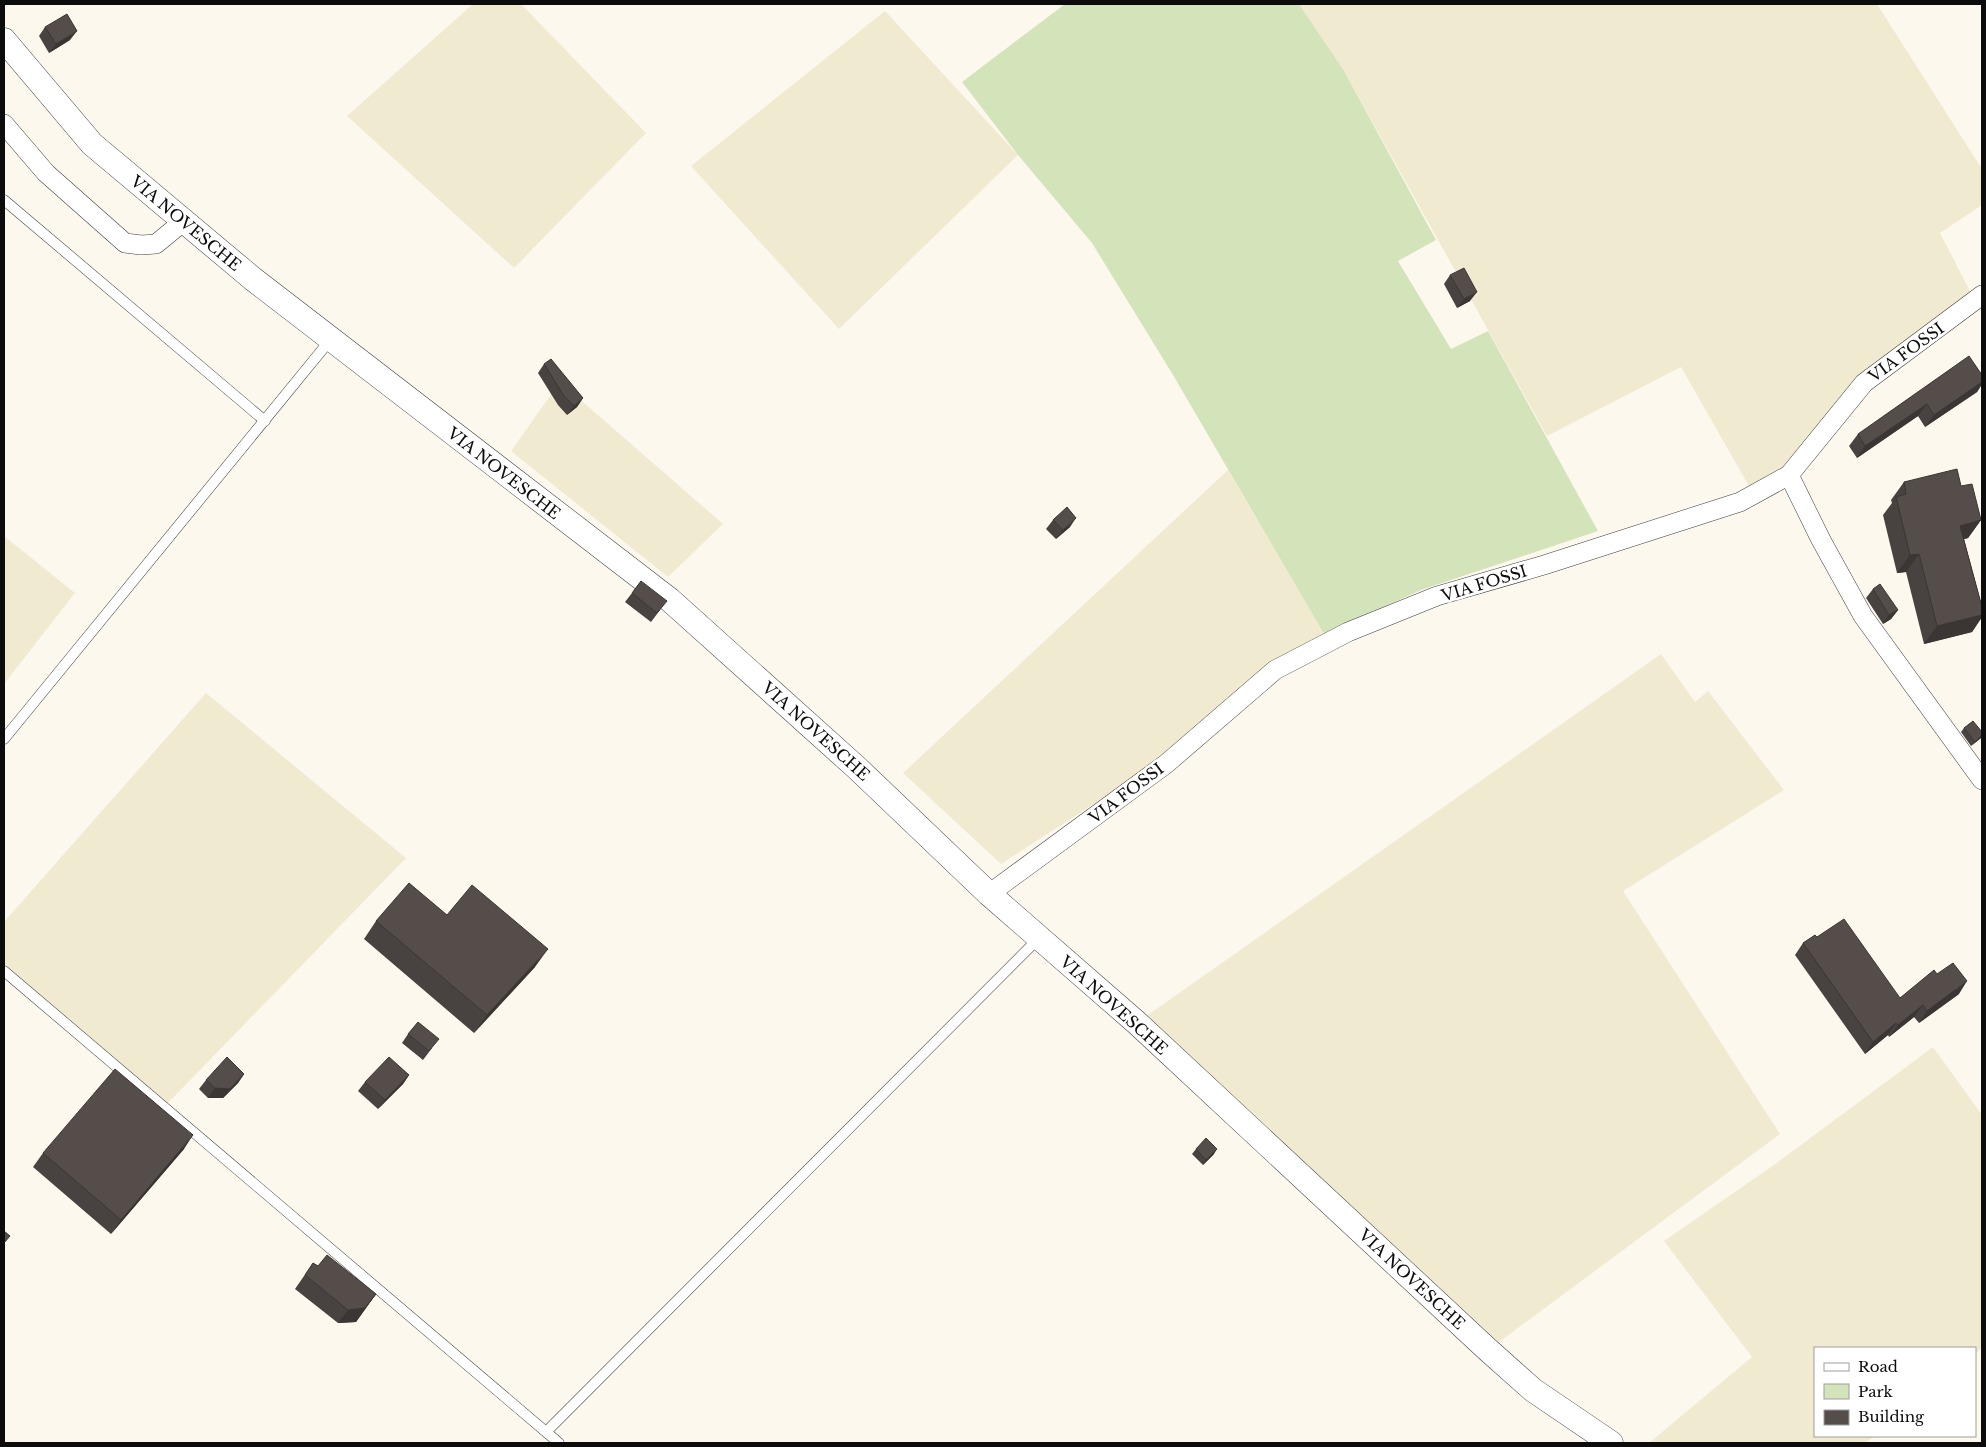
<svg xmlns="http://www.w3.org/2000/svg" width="1986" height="1447" font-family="'Libre Baskerville',serif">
<rect width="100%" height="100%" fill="#fdf8ed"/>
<path fill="#f0ead0" d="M473 4H521L646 133 514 268 347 116Z
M1299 4H1877L1982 169V205L1940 233 1973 297 1868 383 1796 463 1750 488 1681 367 1547 436 1343 69Z
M885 11 1018 155 839 329 691 166Z
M560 382 723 524 668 577 511 451Z
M1228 470 1324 634 1286 655 1140 774 1001 864 903 773Z
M4 536 75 593 4 684Z
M1661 654 1695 702 1708 691 1784 790 1623 891 1780 1134 1499 1342 1145 1017Z
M206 693 406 858 165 1106 4 963V922Z
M1933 1047 1982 1115V1348L1975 1354V1348H1815V1436H1875L1865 1443H1649L1752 1357 1664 1241 1774 1165Z"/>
<path fill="#d4e4ba" d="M1065 4H1299L1343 69 1436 240 1398 261 1451 349 1488 331 1598 531 1421 590 1324 634 1173 375 1092 243 1018 155 962 82Z"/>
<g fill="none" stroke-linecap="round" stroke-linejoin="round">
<g stroke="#3f3f3f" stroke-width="11">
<path id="service" d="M4 200 265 421
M4 739 331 339
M4 971 559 1443
M546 1432 1039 938"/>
</g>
<g stroke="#3f3f3f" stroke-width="20">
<path id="minor" d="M4 124 46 173 125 243 141 245 156 244 184 221
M1789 475 1821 540 1863 616 1982 780
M989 894 1166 764 1275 670 1348 632 1437 596 1544 565 1740 502 1789 475 1864 383 1982 295"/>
</g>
<g stroke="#3f3f3f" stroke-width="25">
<path id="tertiary" d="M4 40 92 144 253 279 670 600 857 768 989 894 1137 1023 1487 1349 1533 1390 1611 1443"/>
</g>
<use href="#service" stroke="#fff" stroke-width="10"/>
<use href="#minor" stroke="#fff" stroke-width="19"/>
<use href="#tertiary" stroke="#fff" stroke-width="24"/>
</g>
<path fill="#484240" d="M45 27 70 40 49 53 39 36Z
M1450 275 1470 301 1457 308 1444 284Z
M544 364 583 398 577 407 567 415 558 405 538 373Z
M1982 375V384L1977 392 1925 427 1918 416 1857 458 1849 446 1858 434Z
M1904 482 1961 486 1981 520 1968 538 1964 539 1982 607V617L1972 632 1924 644 1906 572 1897 573 1883 515 1892 503 1891 500Z
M1053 520 1070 527 1056 539 1046 529Z
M1873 589 1898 610 1891 619 1883 624 1866 598Z
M632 593 660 610 651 622 625 602Z
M1964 728 1982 732V736L1981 738 1971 746 1961 732Z
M447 915 535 967 474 1033 364 939 376 921Z
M1817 937 1900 998 1937 974 1959 994 1919 1023 1914 1017 1889 1037 1888 1035 1865 1054 1795 955 1803 943Z
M408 1034 432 1048 423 1060 402 1043Z
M244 1074 238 1083 223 1098H208L199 1089 206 1080Z
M409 1075 403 1084 378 1109 358 1091 365 1082Z
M184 1149 111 1234 33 1167 43 1153Z
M1196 1149 1214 1154 1203 1165 1192 1154Z
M313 1263 318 1266 376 1294 356 1322 338 1323 295 1289Z"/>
<path fill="#3b3634" d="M77 31 70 40 49 53 56 44Z
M1477 292 1470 301 1457 308 1464 299Z
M1982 382V384L1977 392 1925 427 1934 415Z
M583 398 577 407 567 415 574 406Z
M1927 404 1918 416 1857 458 1865 446Z
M1076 518 1070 527 1056 539 1063 530Z
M1981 520 1968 538 1948 544 1960 526Z
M1919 554 1906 572 1897 573 1910 555Z
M1898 610 1891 619 1883 624 1889 615Z
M1982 615V617L1972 632 1924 644 1937 626Z
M1982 735 1981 738 1971 746Z
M548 949 535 967 474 1033 487 1015Z
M1967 981 1959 994 1919 1023 1927 1011Z
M1923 1005 1914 1017 1889 1037 1898 1025Z
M1896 1023 1888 1035 1865 1054 1873 1042Z
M244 1074 238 1083 223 1098H208L215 1088Z
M409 1075 403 1084 378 1109 385 1100Z
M193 1135 184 1149 111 1234 121 1220Z
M1217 1149 1214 1154 1203 1165 1206 1160Z
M376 1294 356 1322 338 1323 348 1310Z"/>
<path fill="#544d4a" stroke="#3b3634" d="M67 14 77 31 56 44 45 27Z
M1464 268 1477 292 1464 299 1450 275Z
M1969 356 1982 375V382L1934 415 1927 404 1865 446 1858 434Z
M551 359 583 398 574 406 564 396 544 364Z
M1957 469 1961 486 1972 484 1981 520 1960 526 1982 607V615L1937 626 1919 554 1910 555 1896 497 1906 494 1904 482Z
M1067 507 1076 518 1063 530 1053 520Z
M641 581 667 601 657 613 632 593Z
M1880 584 1898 610 1889 615 1873 589Z
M1973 721 1982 732V735L1975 742 1964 728Z
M409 883 447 915 472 885 548 949 487 1015 376 921Z
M1844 919 1900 998 1934 970 1937 974 1953 963 1967 981 1927 1011 1923 1005 1898 1025 1896 1023 1873 1042 1803 943 1815 935 1817 937Z
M418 1022 439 1039 429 1051 408 1034Z
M227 1057 244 1074 230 1089 215 1088 206 1080Z
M389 1057 409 1075 385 1100 365 1082Z
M115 1069 193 1135 121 1220 43 1153Z
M1206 1138 1217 1149 1206 1160 1196 1149Z
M4 1231 10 1236 4 1243Z
M327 1255 376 1294 365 1308 348 1310 305 1275 313 1263 318 1266Z"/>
<g text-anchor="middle" stroke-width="5" stroke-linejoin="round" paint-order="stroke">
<g font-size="16" fill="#0c0c0c" stroke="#fff">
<text transform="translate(186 223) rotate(40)" y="6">VIA NOVESCHE</text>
<text transform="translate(1906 352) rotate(-36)" y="6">VIA FOSSI</text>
<text transform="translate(504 473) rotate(38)" y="6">VIA NOVESCHE</text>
<text transform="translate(1484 583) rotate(-17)" y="6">VIA FOSSI</text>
<text transform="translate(816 731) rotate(42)" y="6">VIA NOVESCHE</text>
<text transform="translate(1126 793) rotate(-37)" y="6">VIA FOSSI</text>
<text transform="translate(1114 1005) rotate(42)" y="6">VIA NOVESCHE</text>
<text transform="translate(1412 1279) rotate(43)" y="6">VIA NOVESCHE</text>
</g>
</g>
<rect width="1986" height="1447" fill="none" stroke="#0c0c0c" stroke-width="10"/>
<rect x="1814" y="1347" width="162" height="90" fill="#ffffff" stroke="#9e9e9e"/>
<rect x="1824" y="1363" width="25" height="8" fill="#ffffff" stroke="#9e9e9e"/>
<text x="1858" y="1372" font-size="15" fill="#0c0c0c">Road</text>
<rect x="1824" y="1384" width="25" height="15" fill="#d4e4ba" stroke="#9e9e9e"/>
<text x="1858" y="1397" font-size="15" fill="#0c0c0c">Park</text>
<rect x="1824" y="1410" width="25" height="15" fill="#544d4a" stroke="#9e9e9e"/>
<text x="1858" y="1422" font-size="15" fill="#0c0c0c">Building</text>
</svg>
